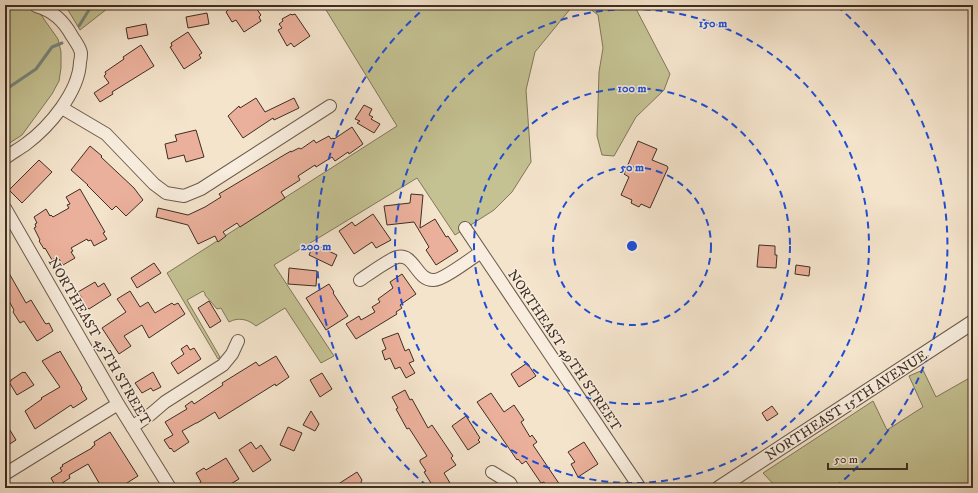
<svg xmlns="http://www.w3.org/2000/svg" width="978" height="493" font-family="'IM FELL DW Pica',serif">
<rect width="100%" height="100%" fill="#f4e4cc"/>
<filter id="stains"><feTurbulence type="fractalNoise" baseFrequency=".005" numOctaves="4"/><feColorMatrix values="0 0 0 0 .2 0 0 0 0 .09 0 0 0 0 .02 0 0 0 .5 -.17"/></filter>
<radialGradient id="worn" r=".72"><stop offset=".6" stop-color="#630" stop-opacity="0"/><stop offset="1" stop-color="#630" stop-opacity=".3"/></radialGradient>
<path fill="#c4c192" stroke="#81785a" d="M5 5H34L58 39 61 52V68L59 81 52 94 22 135 5 146Z
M65 5H112L80 30Z
M323 5H579L571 8 535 52 526 90 531 162 512 192 494 210 455 235 417 178 274 265 334 356 321 363 285 308 256 326C248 319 238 317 229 322L221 308 217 309 205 295V293L203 291 187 300 220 357 218 359 167 273 397 126Z
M585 5H634L670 74 664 90 636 117 614 156 602 155 597 136 599 72 603 48 598 15Z
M923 370 936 397 973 376V488H777L763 473 873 401 887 430 923 407 909 376Z"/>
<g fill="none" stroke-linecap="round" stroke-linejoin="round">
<path stroke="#76857c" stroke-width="3" d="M79 26 92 5
M5 90 36 69 52 47 62 43"/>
</g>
<path fill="#ebb09b" stroke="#3e2e23" d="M232 5H251L254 9 256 8 261 15 259 17 261 21 244 32 236 20 232 22 226 12 228 10 227 8Z
M207 13 209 24 188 28 186 17Z
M291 14 292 15 295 14 310 36 294 47 291 43 287 46 278 30 282 28 279 24 283 21 282 19Z
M146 24 148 35 128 39 126 28Z
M188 32 202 53 199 55 201 58 184 69 170 47 172 46 171 43Z
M141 45 154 66 112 92 113 94 100 102 94 93 109 83 104 76 106 74 105 72 124 59 123 57Z
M256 98 265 112 294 98 299 108 274 120 273 118 243 138 228 116 239 106 240 108Z
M364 105 372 109 369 115 373 117 371 119 380 124 374 133 357 123 360 121 355 119Z
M352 127 363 144 349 154 348 152 335 161 332 157 316 167 315 165 298 176 300 180 281 192 285 198 240 227 237 223 223 232 226 236 218 242 215 236 198 244 188 225 156 217 158 208 188 215 205 207 221 197 219 194 284 155 291 151V152L299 148 301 149 314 140 316 143 329 136 331 139 333 138 334 139Z
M196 130 204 157 186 162 184 155 168 159 165 144 177 141 175 135Z
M638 141 657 149 652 160 667 166 668 168 650 208 641 204 639 207 631 203 632 200 621 195 629 177 624 174Z
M90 146 102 156 101 157 134 188 143 200 126 216 116 206 112 210 87 185H88L71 170Z
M39 160 52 172 22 203 9 190Z
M80 189 105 232 103 233 107 239 94 246 91 240 88 241 87 239 71 248 73 251 71 252 75 258 63 265 59 259 56 260 55 258 52 260 45 248 44 249 39 241 40 240 34 228 36 227 35 224 37 223 34 217 46 209 50 216 51 215 53 217 69 208 67 205 70 204 66 197Z
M411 194 423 195 420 228 435 219 446 237 448 236 458 251 436 265 426 250 429 247 414 222 387 225 384 206 410 203Z
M373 214 391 240 376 248 372 242 354 254 339 231 352 222 355 226Z
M314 244 337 255 332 266 309 255Z
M759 245 775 246V255H777L776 268 757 267Z
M154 263 161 273 137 288 131 278Z
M796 265 810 267 809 276 795 274Z
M5 266 26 303 31 300 45 323 46 324 49 323 53 331 39 340 37 341 24 321 20 323 13 312 14 310 5 294Z
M289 268 317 271 316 286 288 284Z
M402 274 416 294 400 305 402 308 396 312 397 314 356 339 346 324 359 316 361 320 375 312 372 307 380 302 378 299 393 288 390 282Z
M95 282 98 287 104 283 111 295 89 309 88 308 85 310 79 300 82 298 78 292Z
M329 284 334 292 333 293 348 316 326 330 306 298Z
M130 291 140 307 148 302 155 313 172 303 174 305 178 303 185 314 149 338 142 325 124 336 131 346 119 354 102 328 126 312 117 299Z
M209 301 221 321 210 328 198 308Z
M398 333 405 351 409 349 414 361 409 363 415 373 406 378 400 367 395 369 390 358 385 360 382 351 386 349 382 339Z
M187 345 190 350 194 348 201 359 178 374 171 363 184 354 181 349Z
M60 351 82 388 81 389 87 399 73 408 71 405 35 429 25 411 42 399 41 398 60 387 42 361 58 352V353Z
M276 356 289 377 276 386 275 384 219 419 215 412 197 423H196L182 431 189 442 174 452 171 448 170 449 164 440 173 435 165 422 187 409 185 406 192 401 194 404 223 385 222 383 256 362 259 366Z
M527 363 536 376 519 387 511 374Z
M23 372 24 373 25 372 34 385 17 395 9 382 11 381V380Z
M153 372 161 387 153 391 151 388 142 393 135 383Z
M322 373 332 389 320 397 310 380Z
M405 390 410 400 412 399 428 428 432 425 453 456 451 458 456 465 444 473 453 488H434L424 472 426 471 420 462V460L427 456 409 428 407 429 396 409 398 408 392 397Z
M491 393 504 412 514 405 524 420 521 422 530 437 532 435 537 442 533 445 562 488H548L544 482 541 483 526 461 522 464 518 459 517 460 477 402Z
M772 406 778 414 767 421 762 413Z
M311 411 319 424 315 431 303 425Z
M466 416 480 438 478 440 480 442 468 450 452 426Z
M5 422 16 440 5 447Z
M288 427 302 433 294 451 280 445Z
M110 432 138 476 119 488H102L88 464 69 475 70 478 56 487 51 478 62 471 60 468 63 466 62 465 92 448V447L95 445 94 442Z
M251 442 256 449 261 445 271 460 253 472 239 450Z
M584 442 598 464 578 477 571 464 575 462 568 452Z
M226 458 239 479 224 488H193L201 482 196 473 204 468 206 470Z
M357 472 362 480 361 482 364 488H332Z"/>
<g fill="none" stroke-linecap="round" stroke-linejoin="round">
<g stroke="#6c5c4d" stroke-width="14">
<path id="minor" d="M62 108 106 134 154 184 166 193 184 196 201 189 330 106
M5 158C12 153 19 149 26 144 49 127 79 92 80 62 81 59 81 55 81 53 80 47 75 41 72 36 63 20 53 11 36 6
M5 208 118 404 170 488
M465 228 640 488
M360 280C369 274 388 260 397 257 415 253 416 281 434 280 443 280 472 258 481 252
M132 427 151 414 165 402 223 365 232 354 238 341
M492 472 510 483 513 488
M5 474 118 404"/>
</g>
<g stroke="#6c5c4d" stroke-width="16">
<path id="tertiary" d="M719 488 973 322"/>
</g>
<use href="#minor" stroke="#f8edde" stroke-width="12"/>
<use href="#tertiary" stroke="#f8edde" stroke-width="14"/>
</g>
<g fill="none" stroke="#1d4ed8" stroke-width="2" stroke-dasharray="7 5">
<circle cx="632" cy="246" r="79"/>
<circle cx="632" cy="246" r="158"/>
<circle cx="632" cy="246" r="237"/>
<path d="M427 486A316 316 0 0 1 427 6M837 6A316 316 0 0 1 837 486"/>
</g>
<g text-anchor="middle" stroke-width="3" stroke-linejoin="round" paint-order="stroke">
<g font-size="14" fill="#3e2e23" stroke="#f8edde">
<text transform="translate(100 341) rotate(60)" y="5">NORTHEAST 45TH STREET</text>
<text transform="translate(565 350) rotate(56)" y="5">NORTHEAST 49TH STREET</text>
<text transform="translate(846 405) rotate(-33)" y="5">NORTHEAST 15TH AVENUE</text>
</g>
</g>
<circle cx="632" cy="246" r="6" fill="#1d4ed8" stroke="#f8edde" stroke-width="2"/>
<g font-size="12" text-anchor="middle" font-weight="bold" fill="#1d4ed8" stroke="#f8edde" stroke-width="3" stroke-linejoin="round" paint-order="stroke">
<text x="713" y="27">150 m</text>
<text x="632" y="92">100 m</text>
<text x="632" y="171">50 m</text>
<text x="316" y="250">200 m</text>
</g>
<rect width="978" height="493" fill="none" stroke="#f4e4cc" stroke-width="20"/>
<rect x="6" y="6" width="966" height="481" fill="none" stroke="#3e2e23" stroke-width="2"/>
<rect x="10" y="10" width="958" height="473" fill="none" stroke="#3e2e23"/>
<path d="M828 463v6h79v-6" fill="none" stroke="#3e2e23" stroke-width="2"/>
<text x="834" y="463" font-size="12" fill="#3e2e23" stroke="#f8edde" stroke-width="3" paint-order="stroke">50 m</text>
<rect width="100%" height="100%" filter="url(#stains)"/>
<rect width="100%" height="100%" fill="url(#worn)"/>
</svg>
